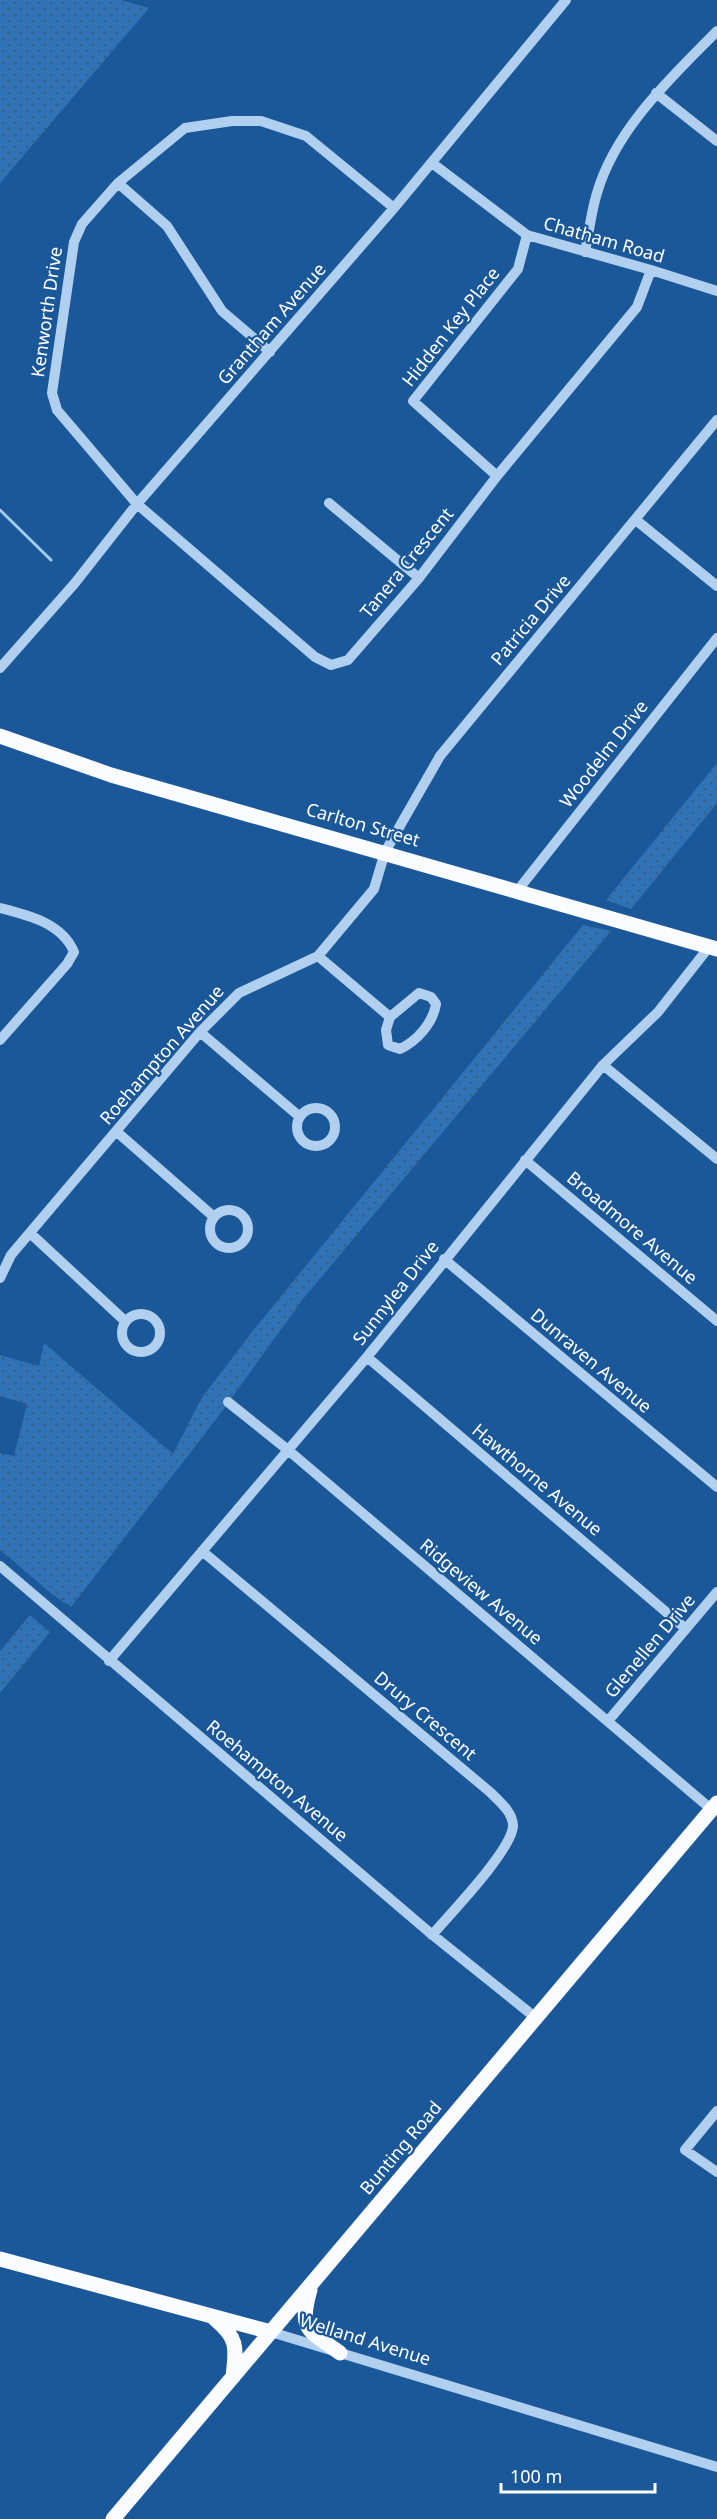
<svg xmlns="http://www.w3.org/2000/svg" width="717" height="2519" font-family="'Noto Sans',sans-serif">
<defs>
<pattern id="park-dots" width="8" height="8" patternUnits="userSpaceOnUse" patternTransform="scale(1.5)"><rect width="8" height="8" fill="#2f73b6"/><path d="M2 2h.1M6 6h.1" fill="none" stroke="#3f5e7c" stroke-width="1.8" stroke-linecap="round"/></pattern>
</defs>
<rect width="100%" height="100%" fill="#1b5899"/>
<path fill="url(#park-dots)" d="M0 0H121L149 8 0 183Z
M717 763V803L631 909 606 900Z
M583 925 611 931 303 1299 217 1418 71 1607 52 1594 0 1550V1453L14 1456 27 1404 0 1396V1355L39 1366 44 1343 173 1454 201 1399 252 1332Z
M30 1615 50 1632 0 1693V1651Z"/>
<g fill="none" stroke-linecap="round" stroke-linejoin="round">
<path stroke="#a4ccf2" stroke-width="3" d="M0 510 51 560"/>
<path stroke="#b1d0f0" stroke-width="10" d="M656 93 717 141
M432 163 527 235 651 270 717 291
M118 183 167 226 222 311 270 352
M394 208 306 136 261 121H232L185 128 118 183 82 224 74 242 52 393 57 410 137 504 315 657 331 665 348 660 419 578 497 476 637 307 651 270
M585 252C589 233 591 212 597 193 616 128 671 78 717 31
M497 476 413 401 518 269 527 235
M329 503 419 578
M636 520 717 586
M0 668 75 583 137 504 394 208 566 0
M518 890 717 638
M0 908C28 915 62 923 74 952L67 964 0 1040
M318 956 390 1017 386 1030 388 1045 400 1049C417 1041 433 1023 436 1004L431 997 419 993 390 1017
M200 1032 300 1117
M603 1065 717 1159
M297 1127a19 19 0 1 1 38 0a19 19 0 1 1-38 0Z
M117 1132 214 1217
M525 1160 717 1321
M210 1229a19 19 0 1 1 38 0a19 19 0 1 1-38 0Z
M30 1233 125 1321
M444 1259 717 1487
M0 1278 11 1255 200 1032 239 993 318 956 374 889 385 852 440 756 717 420
M122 1333a19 19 0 1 1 38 0a19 19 0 1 1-38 0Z
M367 1357 686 1629
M228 1402 288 1450 711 1809
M202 1551 490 1792C499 1801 513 1812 513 1826 512 1850 450 1914 432 1935
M0 1566 429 1932 536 2018
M109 1661 367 1357 603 1065 658 1012 709 947
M608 1721 717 1592
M717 2111 685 2150 717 2172
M271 2332 717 2467"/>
<path stroke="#fafcff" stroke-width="15" d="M0 736 111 775 717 949
M0 2259 271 2332
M310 2290C298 2331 309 2330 340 2353
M215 2319C239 2339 236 2348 233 2377
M113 2519 717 1803"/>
</g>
<g text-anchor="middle" stroke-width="4.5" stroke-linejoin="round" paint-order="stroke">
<g font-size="18" fill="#fff" stroke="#1b5899">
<text transform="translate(604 240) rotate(16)" y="6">Chatham Road</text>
<text transform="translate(47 312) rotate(-82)" y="6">Kenworth Drive</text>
<text transform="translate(272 324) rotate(-49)" y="6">Grantham Avenue</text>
<text transform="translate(451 327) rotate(-52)" y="6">Hidden Key Place</text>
<text transform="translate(407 563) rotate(-51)" y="6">Tanera Crescent</text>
<text transform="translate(531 620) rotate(-50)" y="6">Patricia Drive</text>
<text transform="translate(604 754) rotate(-52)" y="6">Woodelm Drive</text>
<text transform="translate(363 825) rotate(16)" y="6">Carlton Street</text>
<text transform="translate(162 1055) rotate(-49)" y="6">Roehampton Avenue</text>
<text transform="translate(632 1228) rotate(40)" y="6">Broadmore Avenue</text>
<text transform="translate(396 1293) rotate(-52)" y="6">Sunnylea Drive</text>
<text transform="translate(591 1361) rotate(40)" y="6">Dunraven Avenue</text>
<text transform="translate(537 1480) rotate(40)" y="6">Hawthorne Avenue</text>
<text transform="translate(481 1592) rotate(40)" y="6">Ridgeview Avenue</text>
<text transform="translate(650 1646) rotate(-50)" y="6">Glenellen Drive</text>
<text transform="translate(425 1716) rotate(40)" y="6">Drury Crescent</text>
<text transform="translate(277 1781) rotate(40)" y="6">Roehampton Avenue</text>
<text transform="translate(401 2148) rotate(-50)" y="6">Bunting Road</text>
<text transform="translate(365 2340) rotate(17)" y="6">Welland Avenue</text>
</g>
</g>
<path d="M501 2483v9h154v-9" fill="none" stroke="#ffffff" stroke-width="3"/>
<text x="510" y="2483" font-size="18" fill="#ffffff" stroke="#1b5899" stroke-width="4.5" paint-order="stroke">100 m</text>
</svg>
